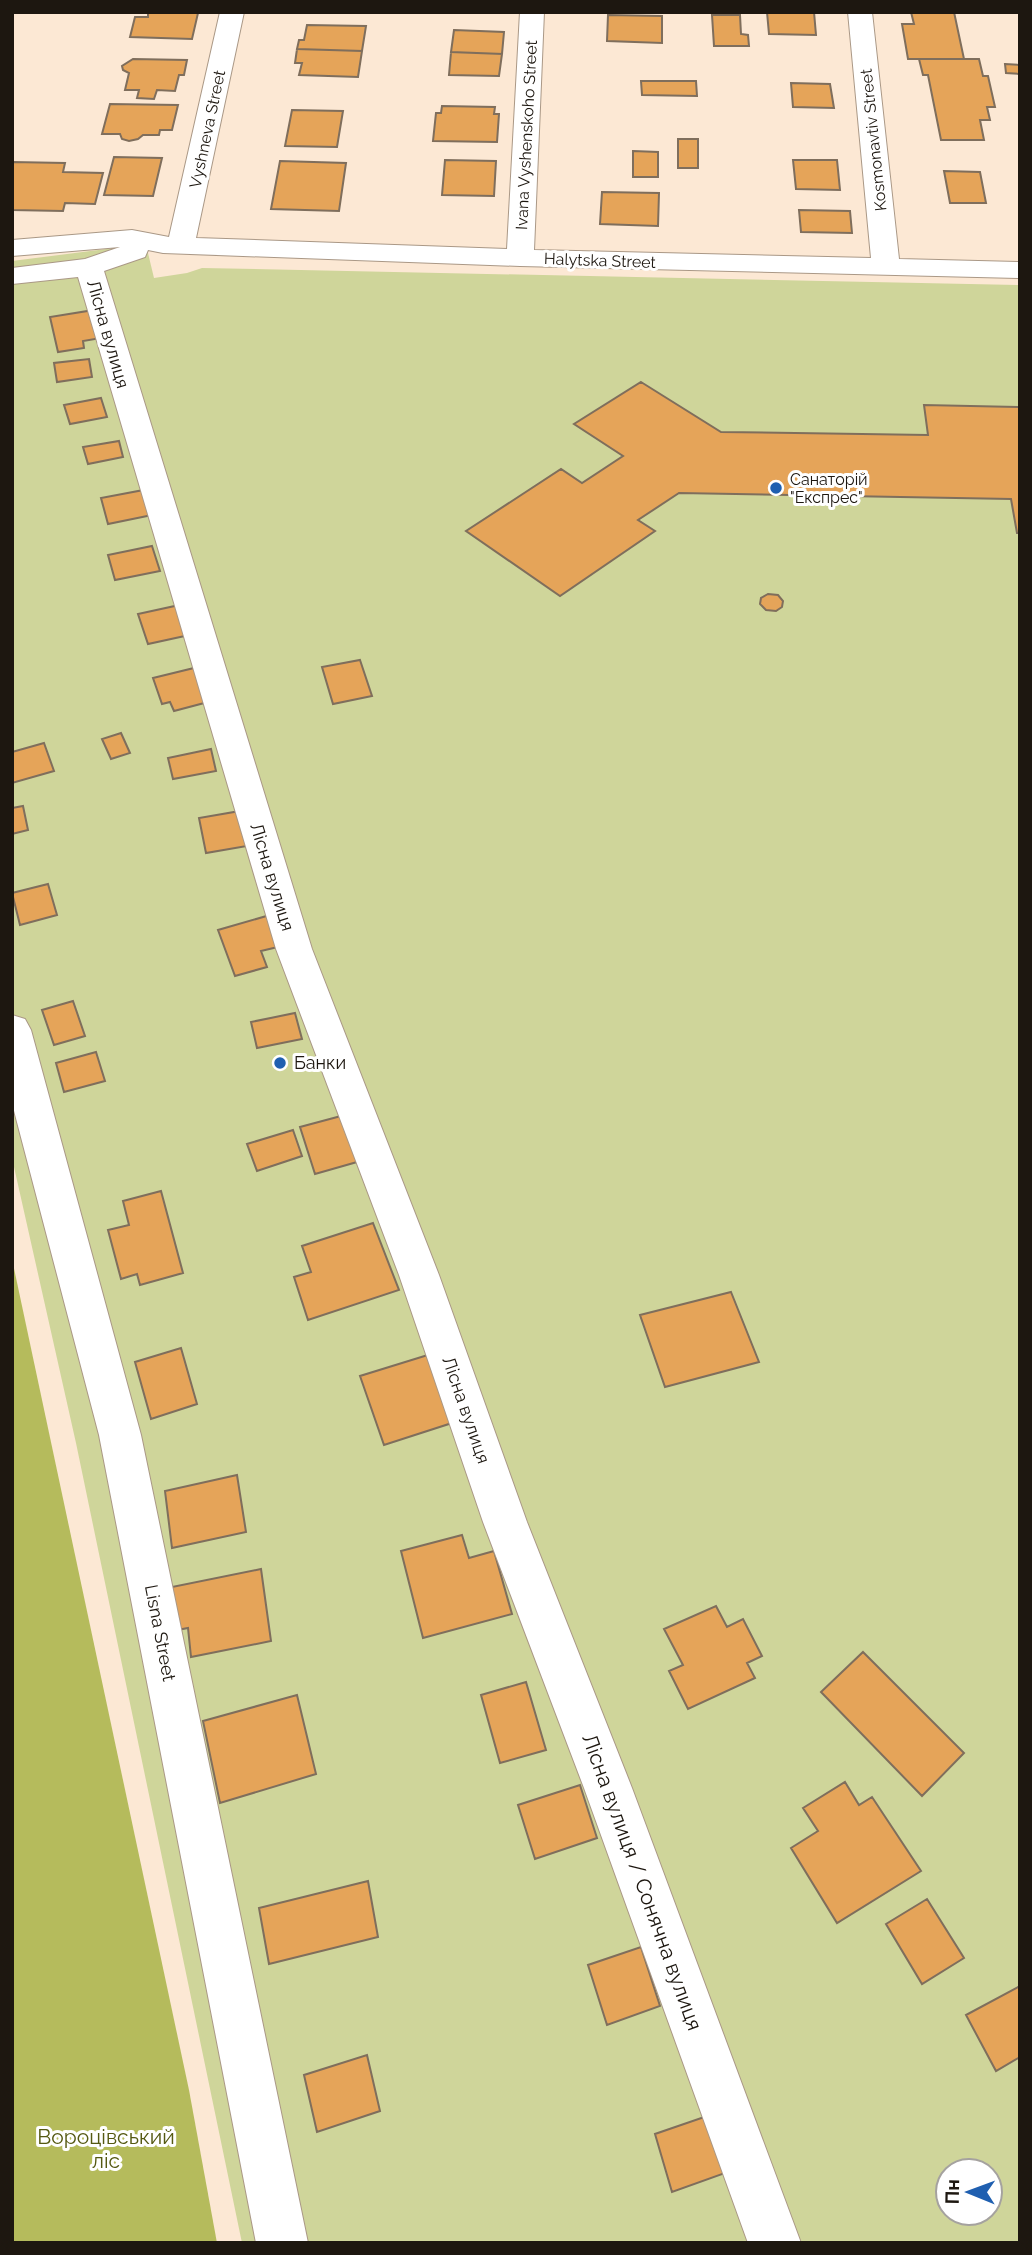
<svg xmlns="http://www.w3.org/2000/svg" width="1032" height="2255" font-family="Raleway,sans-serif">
<rect width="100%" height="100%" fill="#fce8d4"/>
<path fill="#cfd59a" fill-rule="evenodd" d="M122 247 148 253 154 278 187 273 202 268 1020 285V2243H242L76 1443 12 1158V261ZM948 2171H990V2213H948Z"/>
<path fill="#b5bb5c" d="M12 1259 189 2090 217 2243H12Z"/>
<path fill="#e5a459" stroke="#7f6e5c" stroke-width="2" d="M194 12 198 13 192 39 130 37 135 17H148V13L152 12Z
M767 12H814L816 35 769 34Z
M911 12H954L964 59H908L902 24H914Z
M608 15 662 16V43L607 41Z
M712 15H740L741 34 748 35 749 46H714Z
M307 25 366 26 362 51 297 49 299 40H304Z
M454 30 504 32 502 54 451 52Z
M297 49 362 51 358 77 299 75 302 63H295Z
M451 52 502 54 499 76 449 75Z
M133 59 187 60 184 75H179L175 91 157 90 154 99 137 98 139 90H125L129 73 123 70 122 66Z
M919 59H979L983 76H988L995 107H987L990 120H980L984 140H941L928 75H923Z
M1005 64 1020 65V74L1006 73Z
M641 81H696L697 96 642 95Z
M791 83 830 84 834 108 793 107Z
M110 104 178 105 172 130H160L159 135H143L138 139 129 141 122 139 120 134H102Z
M442 106 495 107 494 114H499L497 142 433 141 436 113H441Z
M292 110 343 111 337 147 285 146Z
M678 139H698V168H678Z
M633 151 658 152V177H633Z
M114 157 162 158 153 196 104 195Z
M445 160 496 161 494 196 442 195Z
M793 160H837L840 190 796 189Z
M280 161 346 163 339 211 271 209Z
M12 162 65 163 63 172 103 173 95 204 65 203 63 211 12 210Z
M944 171 980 172 986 203H950Z
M602 192 659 193 658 226 600 224Z
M799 210 850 211 852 233 801 232Z
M94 310 101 338 83 341 84 348 58 352 50 317Z
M89 359 92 377 57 382 54 363Z
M641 382 721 432 928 435 924 405 1020 407V533H1017L1011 499 679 493 638 520 655 531 560 596 466 531 561 469 582 483 623 456 574 424Z
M101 398 107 417 70 424 64 405Z
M119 441 123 457 88 464 83 447Z
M149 489 157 514 108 524 101 498Z
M152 546 160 571 115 580 108 555Z
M768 594 778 595 783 601 782 607 776 611 766 610 760 604 761 598Z
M184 604 194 634 148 644 138 614Z
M360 660 372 696 333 704 322 667Z
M194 668 208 702 174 711 170 702 162 704 153 678Z
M121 733 130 753 111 759 102 739Z
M44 743 54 771 12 783V752Z
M211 749 216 771 173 779 168 758Z
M23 806 28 830 12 834V808Z
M240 811 247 846 206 853 199 818Z
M48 884 57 915 20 925 12 893Z
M270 915 282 946 261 951 267 967 235 976 218 930Z
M73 1001 85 1036 54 1045 42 1010Z
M295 1013 302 1039 257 1048 251 1022Z
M96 1052 105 1081 64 1092 56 1063Z
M341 1116 357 1162 315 1174 300 1127Z
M293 1130 302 1156 257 1171 247 1144Z
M161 1191 183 1273 140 1285 137 1274 121 1279 108 1230 129 1225 123 1201Z
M373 1223 399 1290 308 1320 294 1277 311 1272 302 1246Z
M731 1292 759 1362 665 1387 640 1315Z
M181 1348 197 1404 151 1419 135 1362Z
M431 1354 455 1422 384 1445 360 1376Z
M237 1475 246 1532 172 1548 165 1491Z
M462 1535 469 1558 494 1551 512 1614 423 1638 401 1551Z
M261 1569 271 1641 191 1657 188 1628 172 1631 167 1588Z
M716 1606 727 1627 743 1619 762 1656 747 1663 755 1678 688 1709 669 1671 683 1665 664 1629Z
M863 1652 964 1753 922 1796 821 1692Z
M526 1682 546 1750 500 1763 481 1695Z
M297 1695 316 1774 220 1803 203 1721Z
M845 1782 859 1805 872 1797 921 1871 837 1923 791 1848 818 1831 803 1808Z
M580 1785 597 1838 535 1859 518 1805Z
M368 1881 378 1937 269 1964 259 1908Z
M927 1899 964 1958 922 1984 886 1924Z
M641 1947 660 2006 607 2025 588 1965Z
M1020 1986V2057L996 2071 966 2015Z
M367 2055 380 2111 317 2132 304 2075Z
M710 2115 728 2172 672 2192 655 2134Z"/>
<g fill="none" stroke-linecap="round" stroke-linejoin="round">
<g stroke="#aa9886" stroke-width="2">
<path id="street" d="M220 12H244L196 238 507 249 520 12H544L534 250 871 258 848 12H872L899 259 1020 262V278L520 266 163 253 148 250 145 257 104 271 312 949 439 1275 527 1522 632 1788 801 2243H748L584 1788 483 1522 399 1275 276 949 78 277 12 284V268L85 259 120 247 12 256V240L132 230 169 237Z
M12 1015 25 1019 31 1030 141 1435 308 2243H256L99 1435 12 1103Z"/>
</g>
<use href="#street" fill="#fff" fill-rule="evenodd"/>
</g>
<g fill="#1f5fb0" stroke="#fff" stroke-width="2.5">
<circle cx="776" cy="488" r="7"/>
<circle cx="280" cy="1063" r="7"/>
</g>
<g text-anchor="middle" stroke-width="6" stroke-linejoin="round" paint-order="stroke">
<g font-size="16" fill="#1d1710" stroke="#fff">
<text transform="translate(207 129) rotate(-78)" y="6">Vyshneva Street</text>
<text transform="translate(526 135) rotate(-87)" y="6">Ivana Vyshenskoho Street</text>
<text transform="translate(873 140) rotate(-96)" y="6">Kosmonavtiv Street</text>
<text transform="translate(600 260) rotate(2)" y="6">Halytska Street</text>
</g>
<g font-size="16" fill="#1d1710" stroke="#fff" text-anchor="start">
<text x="790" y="485">Санаторій<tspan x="790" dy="18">"Експрес"</tspan></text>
</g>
<g font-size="18" fill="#1d1710" stroke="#fff">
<text transform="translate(108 334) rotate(74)" y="6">Лісна вулиця</text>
<text transform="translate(272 877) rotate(73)" y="6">Лісна вулиця</text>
<text transform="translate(466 1410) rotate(71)" y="6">Лісна вулиця</text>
<text transform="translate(160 1633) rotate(79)" y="6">Lisna Street</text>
</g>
<g font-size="18" fill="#1d1710" stroke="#fff" text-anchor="start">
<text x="294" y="1069">Банки</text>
</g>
<g font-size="21" fill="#1d1710" stroke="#fff">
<text transform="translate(642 1882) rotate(70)" y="7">Лісна вулиця / Сонячна вулиця</text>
</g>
<g font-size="21" fill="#555912" stroke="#fff">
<text x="106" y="2144">Вороцівський<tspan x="106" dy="24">ліс</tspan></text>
</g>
</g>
<rect width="1032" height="2255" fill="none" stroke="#1d1710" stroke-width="28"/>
<g transform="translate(969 2192) rotate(271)"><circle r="33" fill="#ffffff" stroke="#a5a29f" stroke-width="2"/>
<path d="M0-5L12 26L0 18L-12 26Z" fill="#1f5fb0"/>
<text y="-10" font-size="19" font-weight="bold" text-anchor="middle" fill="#1d1710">Пн</text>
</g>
</svg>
